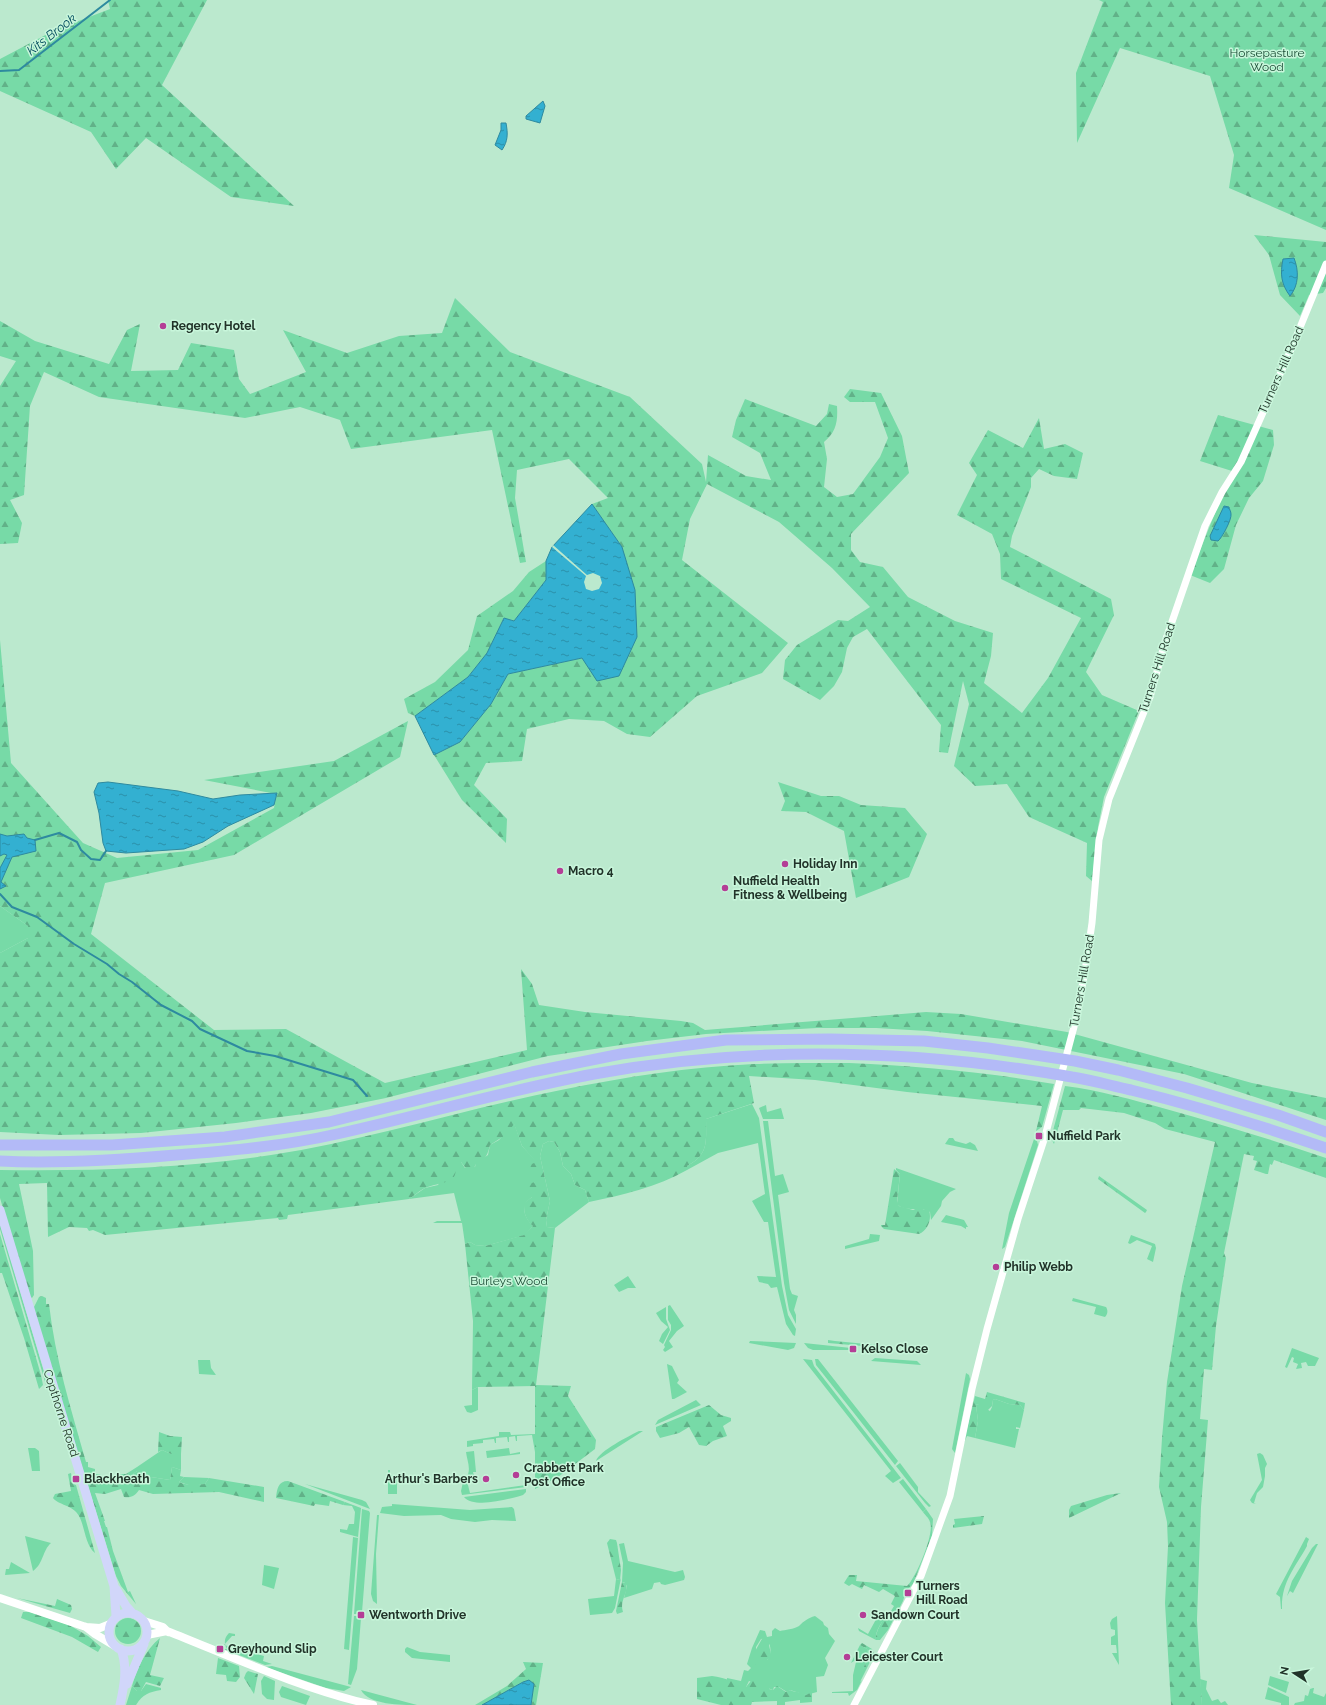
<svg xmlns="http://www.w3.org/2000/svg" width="1326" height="1705" font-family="Raleway,sans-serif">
<defs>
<pattern id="forest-firs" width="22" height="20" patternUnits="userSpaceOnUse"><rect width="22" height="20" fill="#77daa7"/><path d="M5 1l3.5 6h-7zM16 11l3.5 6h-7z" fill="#61b188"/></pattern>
<pattern id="water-ripples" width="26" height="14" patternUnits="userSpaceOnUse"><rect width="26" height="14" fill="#33b0d1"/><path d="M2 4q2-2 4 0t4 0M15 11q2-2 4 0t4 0" fill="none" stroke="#2b90aa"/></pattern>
</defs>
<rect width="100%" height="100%" fill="#bbe9ce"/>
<path fill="#77daa7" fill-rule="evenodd" d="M0 906 28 926V938L0 953Z
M752 1104 759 1118 782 1286 788 1315 796 1329 795 1336 793 1335 786 1324 777 1287 771 1288 768 1284 759 1282 757 1276 776 1277 768 1222H764L752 1201 765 1194 758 1143 718 1153 687 1170V1166C709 1155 706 1141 706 1119Z
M766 1105 767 1112 781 1108 784 1119H763L759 1108Z
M763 1121H768L775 1176 783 1174 789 1192 778 1195 790 1289 792 1294 798 1296 794 1310 796 1315V1324L789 1310 784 1283Z
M514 1123 522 1146 537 1162 535 1182 533 1184 532 1197 525 1203C523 1214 526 1218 533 1226L525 1235 485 1246 475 1245 470 1242 465 1244 462 1223H433L437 1221H461L454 1193 409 1199 425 1188 438 1185 451 1161 461 1162 465 1168 475 1167 476 1163 488 1155 490 1145 499 1140Z
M949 1138H953L955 1141 966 1144 970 1142 975 1145 978 1151 945 1144Z
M1034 1139 1037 1141 1038 1145 1005 1247 1002 1249 1009 1213Z
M549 1141 554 1142 560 1152 563 1166 571 1174 575 1185 585 1190 589 1202 555 1228 547 1227 546 1220 550 1201 540 1156 543 1144Z
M896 1168 956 1189 950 1192 942 1201 941 1206 931 1220 930 1212C920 1206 906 1213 897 1204L900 1174 896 1170Z
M946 1215 964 1220 968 1227H966V1229L961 1226 941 1222Z
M0 1223 47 1382 46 1385 0 1229Z
M870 1234 880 1235 879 1241 845 1249V1246L869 1239Z
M1131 1235 1155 1244 1156 1248 1153 1262 1147 1259 1152 1246 1137 1240 1130 1244 1128 1243Z
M628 1276 636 1288H628L619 1292 614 1285Z
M1073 1298 1106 1307C1108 1310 1108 1314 1105 1317L1094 1314 1096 1307 1072 1301Z
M670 1305 684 1326 677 1331 669 1341 673 1347 665 1352 663 1350 665 1347 664 1345 671 1330V1325L668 1320V1306Z
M666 1307V1319L670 1330 663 1344 659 1341 662 1334 668 1327 661 1321 656 1313Z
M750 1341 796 1343 794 1348 788 1350 749 1343Z
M804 1343 851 1348V1350H813L808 1348Z
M1292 1348 1319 1358 1315 1366H1308L1306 1362 1301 1363 1302 1368 1296 1369 1298 1364 1293 1362 1294 1358 1292 1357 1287 1368 1285 1367Z
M875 1358 917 1361 921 1365 871 1361Z
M803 1359 812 1360 814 1366 901 1478 893 1483 885 1476 891 1471Z
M815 1359H818L898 1461 895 1465 816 1365Z
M198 1360H210L211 1368 216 1375 199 1374Z
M667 1364 672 1366 679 1380 677 1383 687 1392 674 1399H672Z
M966 1373 969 1375 970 1379 955 1453 952 1449Z
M478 1387V1410L471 1413 467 1412 464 1406 472 1405V1390Z
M995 1399 1009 1404 1020 1405 1024 1410 1020 1428 1016 1427V1429H1019L1015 1448 975 1438 978 1421 976 1405 978 1404 990 1411 992 1407 993 1400Z
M696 1400 701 1405 655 1425 658 1420Z
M639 1431H643L596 1461C599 1451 629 1436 639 1431Z
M499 1432H510L511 1435 535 1434V1452L532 1435 517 1436V1441H516L515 1436 509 1437V1442H508L507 1437 496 1438V1443H495L494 1439 483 1440V1443L473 1444V1446L467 1447V1441L499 1436Z
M28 1448H35L39 1451 40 1471H32Z
M509 1448 510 1454 520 1452V1454L487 1458 486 1451Z
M162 1450 171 1454H181V1470L172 1467 170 1480 151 1477 141 1481 133 1474 137 1471V1467Z
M474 1451 476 1472H473L474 1476 466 1478C472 1470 467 1461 466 1452Z
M1260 1453 1263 1455 1267 1464 1265 1468V1476L1263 1487 1257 1493 1254 1503 1256 1504 1252 1503 1250 1500 1262 1480 1257 1454Z
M900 1463 918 1487V1492L931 1506 929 1507 925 1503 896 1466Z
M388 1470H390V1475H397V1494H388Z
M184 1477 209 1478 205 1484 192 1486 179 1482Z
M903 1479 926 1509 923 1512 899 1482Z
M467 1481 470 1493 526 1485V1487L462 1495 461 1491 463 1482Z
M305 1484 362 1500 366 1502 370 1509Z
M526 1489V1492L523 1495C510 1499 474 1509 464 1497Z
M345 1502 361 1508 358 1537 340 1532V1529L347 1530 349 1524H354L355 1512 352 1506 343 1505Z
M392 1504 470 1510 512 1507 514 1509 516 1521 492 1520 475 1522 451 1519 441 1515 404 1516 380 1513 382 1507 392 1506Z
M362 1509 369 1511 370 1513 362 1612H360V1614H354Z
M377 1515H379L376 1554 377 1604 373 1601 371 1594Z
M25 1536 51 1543C42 1551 44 1563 33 1571Z
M353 1537 358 1538 349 1650 344 1649Z
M1306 1537 1309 1539 1307 1544V1546C1295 1568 1281 1582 1282 1609H1281L1280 1597 1276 1594Z
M624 1543 628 1561 675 1572 683 1570 685 1577 684 1580 665 1585 661 1584 660 1582 654 1583 652 1589 624 1598 627 1586 624 1582H622L623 1563 619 1544Z
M1316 1544H1318L1293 1593 1290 1591 1287 1596 1292 1581 1312 1548Z
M11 1562 30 1573 5 1575 6 1569H9Z
M264 1565 279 1568 274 1589 262 1585Z
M621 1578 615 1608 612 1613 590 1615 588 1599 614 1596 616 1579 620 1580Z
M880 1612 888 1616C881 1621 875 1632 876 1640L859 1631 858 1628 868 1634Z
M354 1616H360L361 1618 357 1669 351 1685 348 1684Z
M815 1616 823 1622 824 1625 828 1628 829 1634 835 1641 825 1658 828 1665 824 1676 816 1677 817 1692 806 1695 790 1690 787 1692 779 1687H774L773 1690 749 1681 746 1687H745L727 1680V1678L741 1681 744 1670 748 1671 751 1668 747 1664 752 1648 760 1630 765 1631 767 1637 772 1636V1631L775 1628 780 1631C785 1630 794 1629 799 1626 804 1621 808 1618 815 1616ZM768 1638C770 1647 773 1652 767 1660L756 1659V1647L761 1639Z
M1117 1616 1119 1665 1112 1653H1117L1116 1645H1111V1637L1115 1635V1630L1111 1629 1110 1623 1112 1619Z
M229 1633 235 1634V1636H232L224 1645 264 1656 263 1661 272 1664 265 1665 223 1649H227C223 1642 225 1637 229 1633Z
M860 1645 867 1649C870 1657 861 1671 860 1682L862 1680 857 1690 849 1696 848 1693H832V1692L853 1691V1675L856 1662 854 1661 851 1663Z
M407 1647 420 1652 450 1655V1662L412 1658 405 1652V1649Z
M272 1666 351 1687 344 1691 326 1688 265 1667Z
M264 1676 275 1681 274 1700 267 1699 262 1694 261 1681Z
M1270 1676 1289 1682 1286 1693 1268 1685Z
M1200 1679 1207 1681 1206 1689 1212 1701 1218 1699 1221 1703 1225 1701 1228 1705H1202Z
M146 1684 161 1688V1690C149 1692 143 1694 136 1705H126L132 1686 137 1691H141Z
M282 1686 310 1696 306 1705 281 1697 279 1692Z
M1268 1687 1289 1697V1705H1281V1703L1265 1699Z
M1313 1688H1314L1313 1693 1324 1697 1326 1693V1705H1294L1295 1703 1304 1701 1305 1695 1308 1696 1310 1689Z
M361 1690 417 1705C401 1705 369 1705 361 1690Z"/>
<path fill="url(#forest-firs)" d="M108 0H207L162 85 294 206 231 197 146 138 116 169 91 132 0 91V59L55 30 110 9Z
M1099 0H1326V230L1229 188 1234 155 1210 76 1120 48 1077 143 1076 73 1103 2Z
M1254 235 1326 242V288L1323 293 1309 295 1300 316 1280 295 1269 255Z
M455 298 510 352 630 397 702 464 706 482 708 455 746 476 771 480 760 453 732 437 736 420 745 399 816 426 827 414 829 404 837 406C838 422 836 432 824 442L827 459 824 487 837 497 853 494 880 457 888 438 875 402H850L844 397 850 389 881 393 902 436 909 473 851 534V550L860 562 883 567 908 597 955 621 993 633 991 656 984 683 1022 713 1048 678 1081 618 1001 579 1000 554 992 534 957 515 977 475 969 463 988 430 1023 448 1039 418 1044 449 1065 444 1083 453 1077 479 1054 476 1039 469 1031 478V487L1012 536 1010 547 1111 599 1114 615 1086 672 1102 695 1139 711 1104 797 1098 827 1092 881 1086 876 1087 843 1029 817 1007 784 975 786 954 766 969 704 963 681 948 753 939 752 941 725 867 629 853 637 847 648 842 672 834 686 820 700 783 679 785 660 797 645 838 620 848 621 870 607 832 568 779 522 707 484 690 519 682 560 788 643 762 673 697 696 650 737 627 734 604 721 569 719 527 729 522 761 486 763 474 785 507 819 506 843 462 800 434 755 460 742 491 704 508 674 582 658 622 547 592 504 608 498 569 459 517 470 515 498 526 562 520 563 492 430 351 449 340 420 300 407 245 418 99 397 44 372 30 406 24 495 10 500 22 523 18 543 0 544V386L16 361 0 356V321L35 341 109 364 127 330 140 324 131 371 178 370 191 343 234 350 239 379 250 394 306 372 283 330 347 353 399 336 442 333Z
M1218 415 1273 430 1274 445 1263 481 1249 498 1236 525 1224 569 1210 583 1190 575 1232 471 1200 461Z
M546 561V580L514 621 504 618 487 653 468 677 415 716 408 713 404 699 435 682 468 650 477 616 513 591 529 572Z
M0 640 11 763 83 843 117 858 198 850 274 808 276 794 204 780 334 761 408 721 400 757 234 855 105 883 91 934 214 1030 286 1029 385 1083 527 1050 521 969 532 984 539 1005 585 1012 681 1021 693 1023 705 1030 926 1012 961 1014 1067 1032 1252 1083 1326 1098V1120L1184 1074 1022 1041 927 1031 876 1028H817L706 1034 647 1041 548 1056 386 1098 311 1113 236 1123 141 1133 59 1135 0 1132V953L28 938V926L0 906Z
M778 782 821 796H839L861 805 905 808 927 834 909 877 856 898 844 831 806 812 781 811 785 801Z
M849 1063C918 1066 986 1072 1054 1084L1042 1127 1036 1131 1042 1106 907 1092 815 1080 749 1076 754 1103 706 1119C706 1141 709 1155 687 1166V1170C657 1187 623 1195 589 1202L585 1190 575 1185 571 1174 563 1166 560 1152 554 1142 549 1141 543 1144 540 1156 550 1201 546 1220 547 1227 555 1228 536 1385 571 1386 568 1396 596 1440 595 1449 558 1477 535 1489V1386L478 1387 472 1390 473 1321 465 1244 470 1242 475 1245 485 1246 524 1235 533 1226C525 1219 524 1213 524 1203L532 1197 527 1193 526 1188 528 1184 535 1182C529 1176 528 1171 532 1164L536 1162 522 1146 514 1124 507 1134 490 1145C488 1154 485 1161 476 1164L473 1170 468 1171 461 1162H452C465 1184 438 1182 425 1188 420 1190 414 1196 409 1199L288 1215 287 1219 279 1220 278 1218 105 1235 93 1230 89 1231 87 1228 69 1227 48 1237 47 1183 19 1184 33 1251 34 1295 32 1298 28 1295 0 1198V1170C91 1171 181 1169 271 1155 369 1140 464 1109 561 1090 624 1077 690 1067 754 1064 785 1063 817 1063 849 1063Z
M1065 1086C1099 1090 1133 1100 1166 1109 1220 1124 1273 1140 1326 1158V1178L1274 1160 1272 1165 1270 1164 1268 1174H1266L1254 1170 1257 1161 1253 1160 1254 1156 1244 1154 1224 1253 1226 1258 1216 1326 1212 1370 1204 1369 1200 1419 1208 1420 1201 1507 1197 1620 1202 1705H1171L1165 1603 1168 1546 1167 1522 1159 1487 1162 1438 1167 1382 1182 1286 1215 1142 1165 1129 1155 1123 1124 1113 1081 1108 1079 1110H1063L1054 1144 1051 1138Z
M894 1169 900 1174 897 1201 899 1206 913 1210 920 1207 924 1210H929C932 1219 928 1230 919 1234L884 1229 881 1226V1225H885Z
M1099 1176 1147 1210 1146 1212 1145 1213 1098 1179Z
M0 1234 41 1375 43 1385 39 1389 24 1338 2 1273H0Z
M42 1296 46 1298V1304H49C55 1358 71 1409 86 1462H88V1467L95 1469V1474H100L105 1482H113L120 1474H126L137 1467V1471L133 1474 141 1481 151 1477 170 1480 172 1467 181 1470 180 1476 184 1477 179 1482C188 1486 196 1485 205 1484L209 1478 264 1487V1502L219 1492 153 1494 139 1490C135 1496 131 1498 124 1497L121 1489 105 1494 95 1493 105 1521H104L106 1527H107L113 1551 128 1592 130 1591 136 1604 121 1586 116 1576 33 1309 39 1297Z
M828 1340 835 1341 887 1346 886 1348 828 1343Z
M987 1392 1025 1403 1024 1410 1020 1405 1009 1404 995 1399 993 1400 992 1406 987 1411 980 1408 978 1404 976 1405 978 1421 975 1438 967 1436 963 1445 975 1396 985 1399Z
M709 1405 721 1415 731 1418V1421L723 1426 727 1436 713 1441 706 1446 699 1445 689 1427 679 1433 660 1438 656 1431V1427Z
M159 1432 170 1436 182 1437 181 1454H171L162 1450 158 1452Z
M71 1473 73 1484 76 1485 95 1553C85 1545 85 1527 79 1516 73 1505 58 1505 53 1498L55 1494 71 1491 68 1474Z
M288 1481 345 1502 343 1505 330 1501 329 1506 315 1504 314 1506 276 1498C277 1489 278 1481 288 1481Z
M1121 1493 1069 1518V1510L1071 1506 1107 1495Z
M926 1509 933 1519 932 1536 913 1584 906 1591 903 1601 888 1630 880 1640H876C875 1633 881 1623 885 1617L888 1616 894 1606 891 1604 895 1596 883 1589 879 1592 864 1585 862 1589 852 1584 849 1586 844 1583 849 1575H857L856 1581 907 1586C916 1578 935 1533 930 1522 929 1518 925 1515 923 1512Z
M984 1516 982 1524 953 1528V1525L955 1524 954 1519Z
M610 1539 616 1540 617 1543 621 1570 620 1580 616 1579 607 1543Z
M622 1582 626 1583C629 1593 619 1600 623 1612L617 1614 616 1611Z
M17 1598 55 1606 57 1599 71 1605 72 1609 70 1613Z
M23 1612H30L69 1625 88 1636 101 1647 98 1652 72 1637 21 1618Z
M115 1631a13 13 0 1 1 26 0a13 13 0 1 1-26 0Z
M763 1637 768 1638 773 1637 774 1639 769 1645C770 1651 773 1655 767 1660L766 1667 761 1669 755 1664 756 1659 754 1653Z
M160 1638 150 1675 164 1678 160 1686 146 1682 141 1691H137L132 1686C137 1669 145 1650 160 1638Z
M862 1643 872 1649 874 1654 860 1682 859 1680C861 1670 870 1659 867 1649L860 1645Z
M218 1658 239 1666 240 1677 236 1682 227 1681 226 1675 216 1674Z
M523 1662 543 1663 536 1705H531L534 1684 523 1682 482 1705H475L507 1686 526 1669Z
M248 1671 258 1674 254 1694 244 1678 246 1673Z
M712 1676C720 1677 735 1681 741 1685L744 1684 746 1687 754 1677H763L771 1682 769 1689 773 1690 777 1686 786 1692 790 1690C796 1693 801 1691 806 1695L812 1692V1702L800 1703V1700L785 1702V1705H777V1701L752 1702 751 1705H721L697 1699V1678Z"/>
<path fill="url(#water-ripples)" stroke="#2e8a9f" d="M543 101 545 106 540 123 526 119V116Z
M501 123H506C508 134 508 141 502 150L495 145 501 130Z
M1294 258C1299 271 1299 285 1290 296 1281 284 1280 274 1283 259Z
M592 504 622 547 635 590 637 637 619 676 597 681 582 658 508 674 491 704 460 742 434 755 415 716 468 677 487 653 504 618 514 621 546 580V561L552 547Z
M1224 506 1229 507C1229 509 1231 511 1231 514 1232 519 1222 538 1218 541L1211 540 1210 536Z
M108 782 178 791 213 799 240 795 277 793 274 805 228 826 203 842 184 849 126 853 106 851 103 843 99 813 94 792 98 783Z
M0 834 7 836 24 834 27 838 35 840 36 851 12 857 1 882 6 886 0 889V868L7 855 4 854 0 856Z
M529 1680 534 1684 531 1705H482L523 1682Z"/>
<path fill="#bbe9ce" d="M553 545 587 575 593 573 600 576 602 583 599 589 592 591 586 589 584 582 586 576 552 547Z"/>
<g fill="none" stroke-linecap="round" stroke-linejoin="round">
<path stroke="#2e8a9f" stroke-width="2" d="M0 71 19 70 110 0
M35 840 59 833 77 842 81 850 91 859 100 860 106 851
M0 894 12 907 37 917 74 944 107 964 119 974 132 982 161 1005 192 1021 200 1029 247 1051 275 1056 353 1080 367 1096"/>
<path stroke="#fff" stroke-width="7" d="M854 1705 921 1576 950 1496 972 1389 987 1329 1018 1219 1044 1140 1075 1023 1085 971 1092 923 1099 840 1109 799 1150 697 1165 642 1205 526 1222 492 1241 462 1292 347 1326 264"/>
<path stroke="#fff" stroke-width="8" d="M0 1598 86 1627 100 1628 110 1624
M144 1621 163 1627 168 1632
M86 1627 95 1634 115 1646
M147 1635 167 1631C235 1658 302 1689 373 1705"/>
<path stroke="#d1d6fa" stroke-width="9" d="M0 1210 114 1586 116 1616
M116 1589 126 1606 133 1614
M109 1632a19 19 0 1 1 38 0a19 19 0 1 1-38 0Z
M127 1684 144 1644
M120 1705C124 1687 128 1667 121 1649"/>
<path stroke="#b3baf7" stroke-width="11" d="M0 1145H112L225 1137 329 1122 532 1072 621 1054 726 1040 830 1039 924 1041 988 1048 1075 1061 1118 1070 1187 1088 1278 1115 1326 1132
M0 1161C58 1164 118 1160 176 1155 229 1151 284 1146 337 1134 423 1115 507 1090 594 1074 753 1045 913 1049 1072 1077 1092 1080 1112 1086 1131 1090 1197 1106 1262 1126 1326 1148"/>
</g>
<g fill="#b43e96" stroke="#c8f6db" stroke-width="1.5">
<circle cx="163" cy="326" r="4"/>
<circle cx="785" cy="864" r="4"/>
<circle cx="560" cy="871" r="4"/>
<circle cx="725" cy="888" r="4"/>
<rect x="1035" y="1132" width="8" height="8" rx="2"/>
<circle cx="996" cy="1267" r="4"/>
<rect x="849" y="1345" width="8" height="8" rx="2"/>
<circle cx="516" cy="1475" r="4"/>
<rect x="72" y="1475" width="8" height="8" rx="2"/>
<circle cx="486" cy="1479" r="4"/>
<rect x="904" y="1589" width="8" height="8" rx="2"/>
<rect x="357" y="1611" width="8" height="8" rx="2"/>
<circle cx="863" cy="1615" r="4"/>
<rect x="216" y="1645" width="8" height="8" rx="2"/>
<circle cx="847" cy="1657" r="4"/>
</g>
<g text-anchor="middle" stroke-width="3" stroke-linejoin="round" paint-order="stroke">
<g font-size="12" fill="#194c34" stroke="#c8f6db">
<text x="1267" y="57">Horsepasture<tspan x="1267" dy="14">Wood</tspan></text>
<text x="509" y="1285">Burleys Wood</text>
</g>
<g font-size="12" font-weight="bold" fill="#213329" stroke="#c8f6db" text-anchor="start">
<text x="171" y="330">Regency Hotel</text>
<text x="793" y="868">Holiday Inn</text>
<text x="568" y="875">Macro 4</text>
<text x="733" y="885">Nuffield Health<tspan x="733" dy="14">Fitness &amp; Wellbeing</tspan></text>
<text x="1047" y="1140">Nuffield Park</text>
<text x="1004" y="1271">Philip Webb</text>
<text x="861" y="1353">Kelso Close</text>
<text x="524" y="1472">Crabbett Park<tspan x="524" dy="14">Post Office</tspan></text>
<text x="84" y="1483">Blackheath</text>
<text x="478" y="1483" text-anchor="end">Arthur's Barbers</text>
<text x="916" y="1590">Turners<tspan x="916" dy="14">Hill Road</tspan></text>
<text x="369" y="1619">Wentworth Drive</text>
<text x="871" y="1619">Sandown Court</text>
<text x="228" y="1653">Greyhound Slip</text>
<text x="855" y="1661">Leicester Court</text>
</g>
<g font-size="12" fill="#213329" stroke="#c8f6db">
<text transform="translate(1281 370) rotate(-66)" y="4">Turners Hill Road</text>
<text transform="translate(1157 668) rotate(-72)" y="4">Turners Hill Road</text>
<text transform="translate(1082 981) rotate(-80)" y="4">Turners Hill Road</text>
<text transform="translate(61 1413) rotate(72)" y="4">Copthorne Road</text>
</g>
<g font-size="13" font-style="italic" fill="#024c5d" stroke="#c8f6db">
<text transform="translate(51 34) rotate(-38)" y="5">Kits Brook</text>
</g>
</g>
<g transform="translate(1294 1673) rotate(282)" stroke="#c8f6db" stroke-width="3" paint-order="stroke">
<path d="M0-3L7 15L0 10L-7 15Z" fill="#213329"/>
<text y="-6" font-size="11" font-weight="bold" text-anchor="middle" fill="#213329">N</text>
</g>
</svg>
